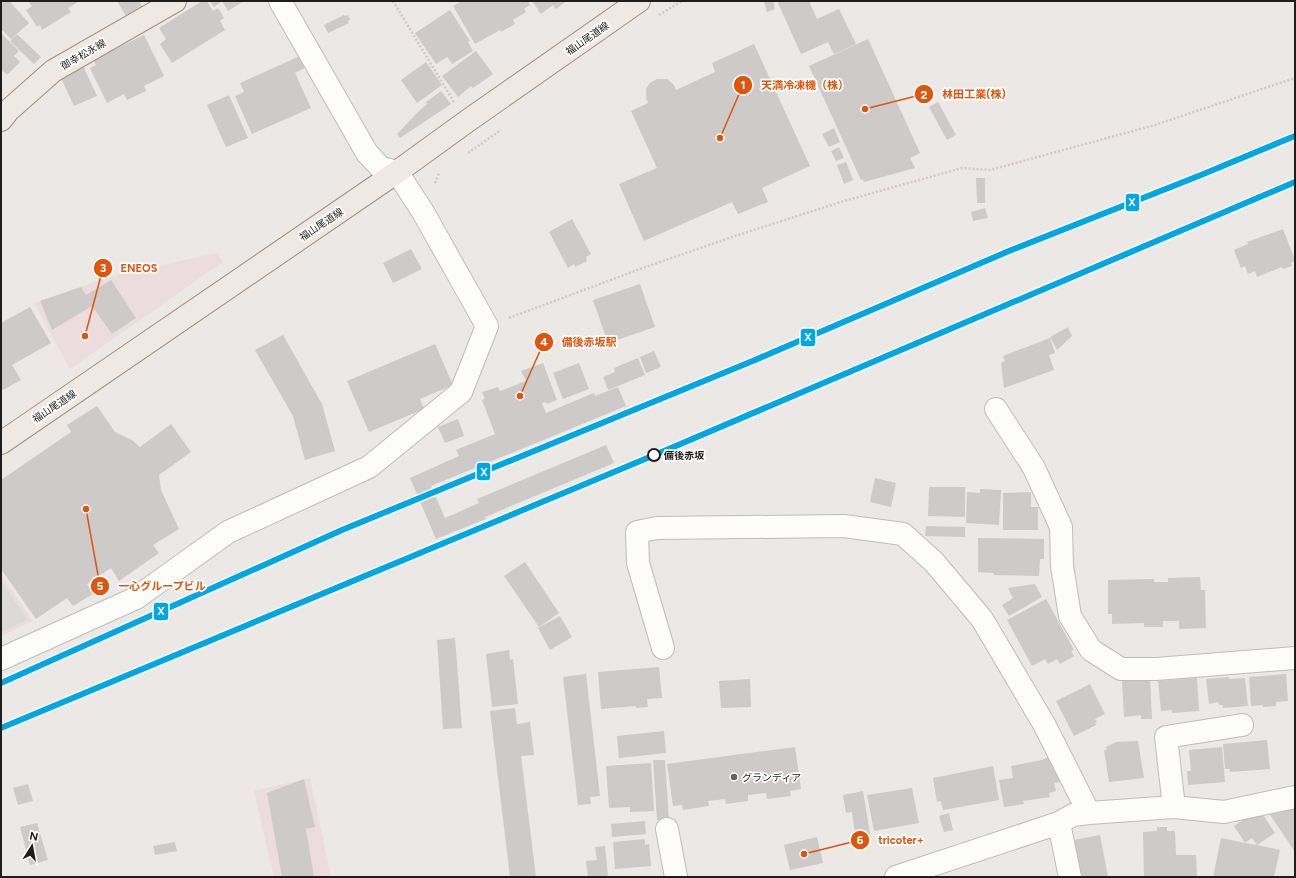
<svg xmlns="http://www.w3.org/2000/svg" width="1296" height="878" font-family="Figtree,'Noto Sans JP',sans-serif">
<rect width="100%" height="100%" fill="#ebe8e6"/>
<path fill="#eddcde" d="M217 253 223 262 70 369 34 303 109 277Z
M1 575 33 621 1 636Z
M310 778 331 877H274L254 791Z"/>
<path fill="#dbdad9" d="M1 581 28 620 1 632Z"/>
<path fill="#cdcac9" d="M1 1H12L11 3 29 23 11 39 1 29Z
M28 1H79L68 8 71 12 42 30 40 25 37 27 26 10 32 6Z
M117 1H139L143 7 126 16Z
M202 1H207L213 11 218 8 224 18 220 21 225 30 172 63 160 44 166 39 159 28Z
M210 1H244L228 11 222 1 214 7Z
M462 1H528L530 5 524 9 526 12 513 20 515 24 501 32 500 30 475 44 453 6Z
M532 1H565V2L556 9 553 5 541 14Z
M766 1H773L775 9 767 12 764 2Z
M777 1H809L817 19 839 9 856 44 834 54 828 42 801 54Z
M450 10 470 41 468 42 473 51 452 64 447 57 436 64 415 33Z
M344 15 345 16 348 15 350 20H348L349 23 328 33 324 25Z
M1 33 19 51 14 56 20 62 7 75 3 71 1 73Z
M17 34 41 57 34 64 10 41Z
M144 35 164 76 144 86 146 91 127 100 124 94 107 103 90 68 96 65 93 60Z
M868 39 920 153 910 158 915 168 864 182 863 179 861 180 809 66Z
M754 44 810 166 762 188 768 202 738 214 732 202 644 241 619 184 657 168 631 111 648 103 646 98V89L649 84 653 81 657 79H667L674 85 676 90 715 72 712 63Z
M476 51 493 74 473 88 471 86 458 97 442 76Z
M300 56 305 68 295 73 311 108 252 134 235 96 244 92 240 83Z
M426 62 442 85 417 103 401 80Z
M83 66 97 96 74 106 60 76Z
M441 91 451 104 400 138 397 134 419 111 427 104 426 102Z
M229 95 248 138 226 147 207 105Z
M938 102 956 135 947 140 929 107Z
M834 128 840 142 829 147 822 134Z
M839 147 844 158 836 161 831 151Z
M846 162 853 180 844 184 837 165Z
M976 178H985V203H977Z
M985 208 988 218 973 221 971 212Z
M572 219 591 254 586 257 587 261 575 267 574 264 568 268 549 232Z
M1283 229 1295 260 1291 263 1292 266 1283 269 1282 267 1257 277 1255 271 1248 274 1245 266 1241 268 1234 250 1248 244 1247 242Z
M411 249 422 269 393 283 383 263Z
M111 280 136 318 112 334 92 306 52 330 40 301 81 287 86 295Z
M640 284 655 327 608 343 593 300Z
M30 307 51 343 12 365 21 380 1 391V323Z
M1068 327 1072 336 1057 350 1050 337Z
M283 335 322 404 335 451 305 460 293 416 255 350Z
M1050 338 1055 353 1049 355 1054 370 1004 388 1001 363 1005 361 1003 356Z
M435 344 453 385 420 399 424 409 369 432 347 381Z
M654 351 661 367 646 373 640 357Z
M638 358 645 375 608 390 603 377 615 372 614 368Z
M543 363 557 400 547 404 546 402 542 403 546 413 594 393 595 396 618 387 626 406 431 486 445 518 479 503 477 499 606 445 614 463 485 517 486 519 436 539 410 478 459 456 456 450 495 434 482 400 485 399 482 392 498 387 500 391 526 381 521 371Z
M579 363 589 389 563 399 553 373Z
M97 406 115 432 132 440 140 447 171 424 191 452 159 475 161 490 179 529 153 545 159 553 119 581 111 568 87 584 93 594 73 606 67 598 36 619 1 569V480L71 432 67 425Z
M458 419 464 436 445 443 438 427Z
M875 478 896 483 891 507 870 502Z
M929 487H965V517L928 516Z
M980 489 1001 490 999 525 966 523 967 492 980 493Z
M1031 492V507H1038V530H1003V493Z
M926 526 965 527V537L925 536Z
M978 538 1044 539V559H1040L1039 576 994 575 993 573 978 572Z
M525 562 559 613 539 627 504 576Z
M1200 577 1201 590H1205L1206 628 1179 629V621H1163V627H1144V623L1112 624V614H1108V580L1154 579V582H1168V578Z
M1035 584 1042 597 1009 616 1002 605 1013 598 1008 588Z
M1046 599 1074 650 1071 651 1074 656 1060 664 1057 659 1048 664 1045 659 1032 666 1007 620Z
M560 616 572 637 550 650 538 628Z
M455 638 462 728 443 729 437 640Z
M509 650 510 660 513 659 518 704 492 707 486 654Z
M659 667 662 698 647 699 648 707 636 708V706L601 709 598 672Z
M586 674 600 796 590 797 591 804 578 805 563 677Z
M1286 674 1288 701 1276 702V706L1263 707V705L1251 706 1249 677Z
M1229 677V679L1245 678 1248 706 1223 708V705H1219L1218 702 1209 704 1206 679Z
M1197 678 1199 711 1172 713V710L1161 711 1158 681Z
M750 679 751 707 721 708 719 681Z
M1150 679 1152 719H1141V715L1124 717 1122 681Z
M1090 684 1105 714 1095 719 1097 722 1095 723 1096 725 1074 736 1056 701Z
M515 708 517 724 530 722 534 755 521 756 536 877H510L490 711Z
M664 731 666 753 619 758 617 736Z
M1267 740 1270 769 1230 772V769H1225L1223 744Z
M1138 741 1144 778 1109 782 1104 750H1107L1106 747 1116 742Z
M795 747 801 789 790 791 791 796 767 799 766 793 748 795V801L726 804 725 799 708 801 709 806 683 810 682 805 673 806 667 764Z
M1222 747 1225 782 1188 785 1187 771H1191L1189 750Z
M1048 757 1062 782 1054 783 1056 791 1049 793 1050 797 1023 801 1024 804 1004 807 999 780 1013 778 1011 766 1042 760Z
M653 760H665L669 820H657Z
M651 763 654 811 630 812V807L609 808 606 766Z
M993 766 999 800 943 810 941 801 937 802 933 778Z
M304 779 315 827 306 829 314 877H282L267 793Z
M28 784 33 801 18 805 13 788Z
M912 788 919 823 874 831 867 795Z
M863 791 871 840 856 842 852 812 846 813 843 795Z
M1285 802 1290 809 1295 806V852L1269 813Z
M1259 809 1275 833 1257 845 1280 850 1274 877H1213L1221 838 1245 843 1257 845 1252 838 1245 843 1234 826Z
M949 813 953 830 944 832 939 816Z
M645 821 646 834 612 837 611 824Z
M37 823 48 860 30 865 20 827Z
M1157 827H1167V831H1175L1176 855H1196L1197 877H1144L1143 832 1157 831Z
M1100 835 1108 877H1082L1074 840Z
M817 837 823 863 790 870 784 845Z
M645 839V845L649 844 651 866 615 869 613 842Z
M175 842 177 851 155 855 153 846Z
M605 846 608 877H588L586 861 597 860 595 847Z"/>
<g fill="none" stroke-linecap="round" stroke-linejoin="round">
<g stroke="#bebdbc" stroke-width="24">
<path id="minor" d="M996 409 1034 468 1061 527 1062 566 1070 616 1091 650 1121 669H1156L1295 658
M663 648 638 563 637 532 657 528 844 526 903 534 934 562 982 619 1044 724 1089 813
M1 659 136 598 228 532 369 467 461 392 487 326 423 212 397 172 381 168 367 153 280 1
M1174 807 1166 737 1242 725
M1059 823 1070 877
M667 829 676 877
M896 877 1059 823 1073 815 1089 813 1174 807 1224 812 1295 797"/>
</g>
<g stroke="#a19083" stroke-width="24">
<path id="major" d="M1 120 9 110 53 71 175 1
M1 443 397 172 466 122 639 1"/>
</g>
<path stroke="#d5c6c7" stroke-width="2.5" stroke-dasharray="2 2" stroke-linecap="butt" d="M393 1 454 102
M659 15 682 1
M468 153 501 130
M435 183 439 173
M509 318 640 269 732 237 844 201 962 168 990 170 1155 125 1295 78
M462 464 421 481 440 530 482 510"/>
<use href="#minor" stroke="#fcfcfb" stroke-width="22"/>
<use href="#major" stroke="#f0e8e3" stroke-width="22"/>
<g stroke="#fff" stroke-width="9">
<path id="rail-1" d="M1 683 342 530 755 360 1009 251 1201 175 1295 136
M1 728 657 454 1295 182"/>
</g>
<use href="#rail-1" stroke="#00a7e3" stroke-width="6"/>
</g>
<circle fill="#fff" stroke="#1d1d1d" stroke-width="2" cx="654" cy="455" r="6"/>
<circle fill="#656463" stroke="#fff" stroke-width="1.5" cx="734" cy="777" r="4"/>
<g text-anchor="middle" stroke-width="3.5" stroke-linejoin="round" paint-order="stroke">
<g font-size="10" fill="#1d1d1d" stroke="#fff">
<text transform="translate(587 38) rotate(-35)" y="4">福山尾道線</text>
<text transform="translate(83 54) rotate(-30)" y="4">御幸松永線</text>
<text transform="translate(321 224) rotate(-34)" y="4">福山尾道線</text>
<text transform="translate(54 406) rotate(-34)" y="4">福山尾道線</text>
</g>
<g font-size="10" font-weight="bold" fill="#1d1d1d" stroke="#fff" text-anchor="start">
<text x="664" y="459">備後赤坂</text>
</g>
<g font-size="10" fill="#1d1d1d" stroke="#fff" text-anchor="start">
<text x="742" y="781">グランディア</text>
</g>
</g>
<path fill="none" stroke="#de560d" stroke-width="1.5" d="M720 138L743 85M865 109L924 94M85 336L103 268M520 396L544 342M86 509L100 586M804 854L860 840"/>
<g fill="#de560d" stroke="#fff" stroke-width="1.5">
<circle cx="720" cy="138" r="4"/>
<circle cx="865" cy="109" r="4"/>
<circle cx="85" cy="336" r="4"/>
<circle cx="520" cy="396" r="4"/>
<circle cx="86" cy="509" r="4"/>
<circle cx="804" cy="854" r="4"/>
<circle cx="743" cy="85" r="10"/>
<circle cx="924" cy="94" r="10"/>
<circle cx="103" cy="268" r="10"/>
<circle cx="544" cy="342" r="10"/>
<circle cx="100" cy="586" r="10"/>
<circle cx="860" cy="840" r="10"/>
</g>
<g font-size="12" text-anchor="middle" font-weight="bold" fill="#fff">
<text x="743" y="89">1</text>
<text x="924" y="99">2</text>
<text x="103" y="272">3</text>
<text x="544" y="346">4</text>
<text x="100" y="590">5</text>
<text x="860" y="844">6</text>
</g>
<g font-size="11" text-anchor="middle" font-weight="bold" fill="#de560d" stroke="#fff" stroke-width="3.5" stroke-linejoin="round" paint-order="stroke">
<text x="805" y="89">天満冷凍機（株）</text>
<text x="974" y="98">林田工業(株)</text>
<text x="139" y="272">ENEOS</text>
<text x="589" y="346">備後赤坂駅</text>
<text x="162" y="590">一心グループビル</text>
<text x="901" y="844">tricoter+</text>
</g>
<g stroke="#fff" stroke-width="1.5">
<rect x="1125" y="193" width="15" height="19" rx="4" fill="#00a7e3"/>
<rect x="800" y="328" width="16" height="19" rx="4" fill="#00a7e3"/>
<rect x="476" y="462" width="15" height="19" rx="4" fill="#00a7e3"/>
<rect x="153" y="602" width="16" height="19" rx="4" fill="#00a7e3"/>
</g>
<g font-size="11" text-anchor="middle" font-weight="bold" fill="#fff">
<text x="1132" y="206">X</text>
<text x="808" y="341">X</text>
<text x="484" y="476">X</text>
<text x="161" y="615">X</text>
</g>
<rect width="1296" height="878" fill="none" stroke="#1d1d1d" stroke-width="4"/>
<g transform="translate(32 846) rotate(11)" stroke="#ffffff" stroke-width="3" paint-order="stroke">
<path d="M0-3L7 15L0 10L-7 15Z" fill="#1d1d1d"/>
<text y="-6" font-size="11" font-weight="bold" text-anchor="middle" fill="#1d1d1d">N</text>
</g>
</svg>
